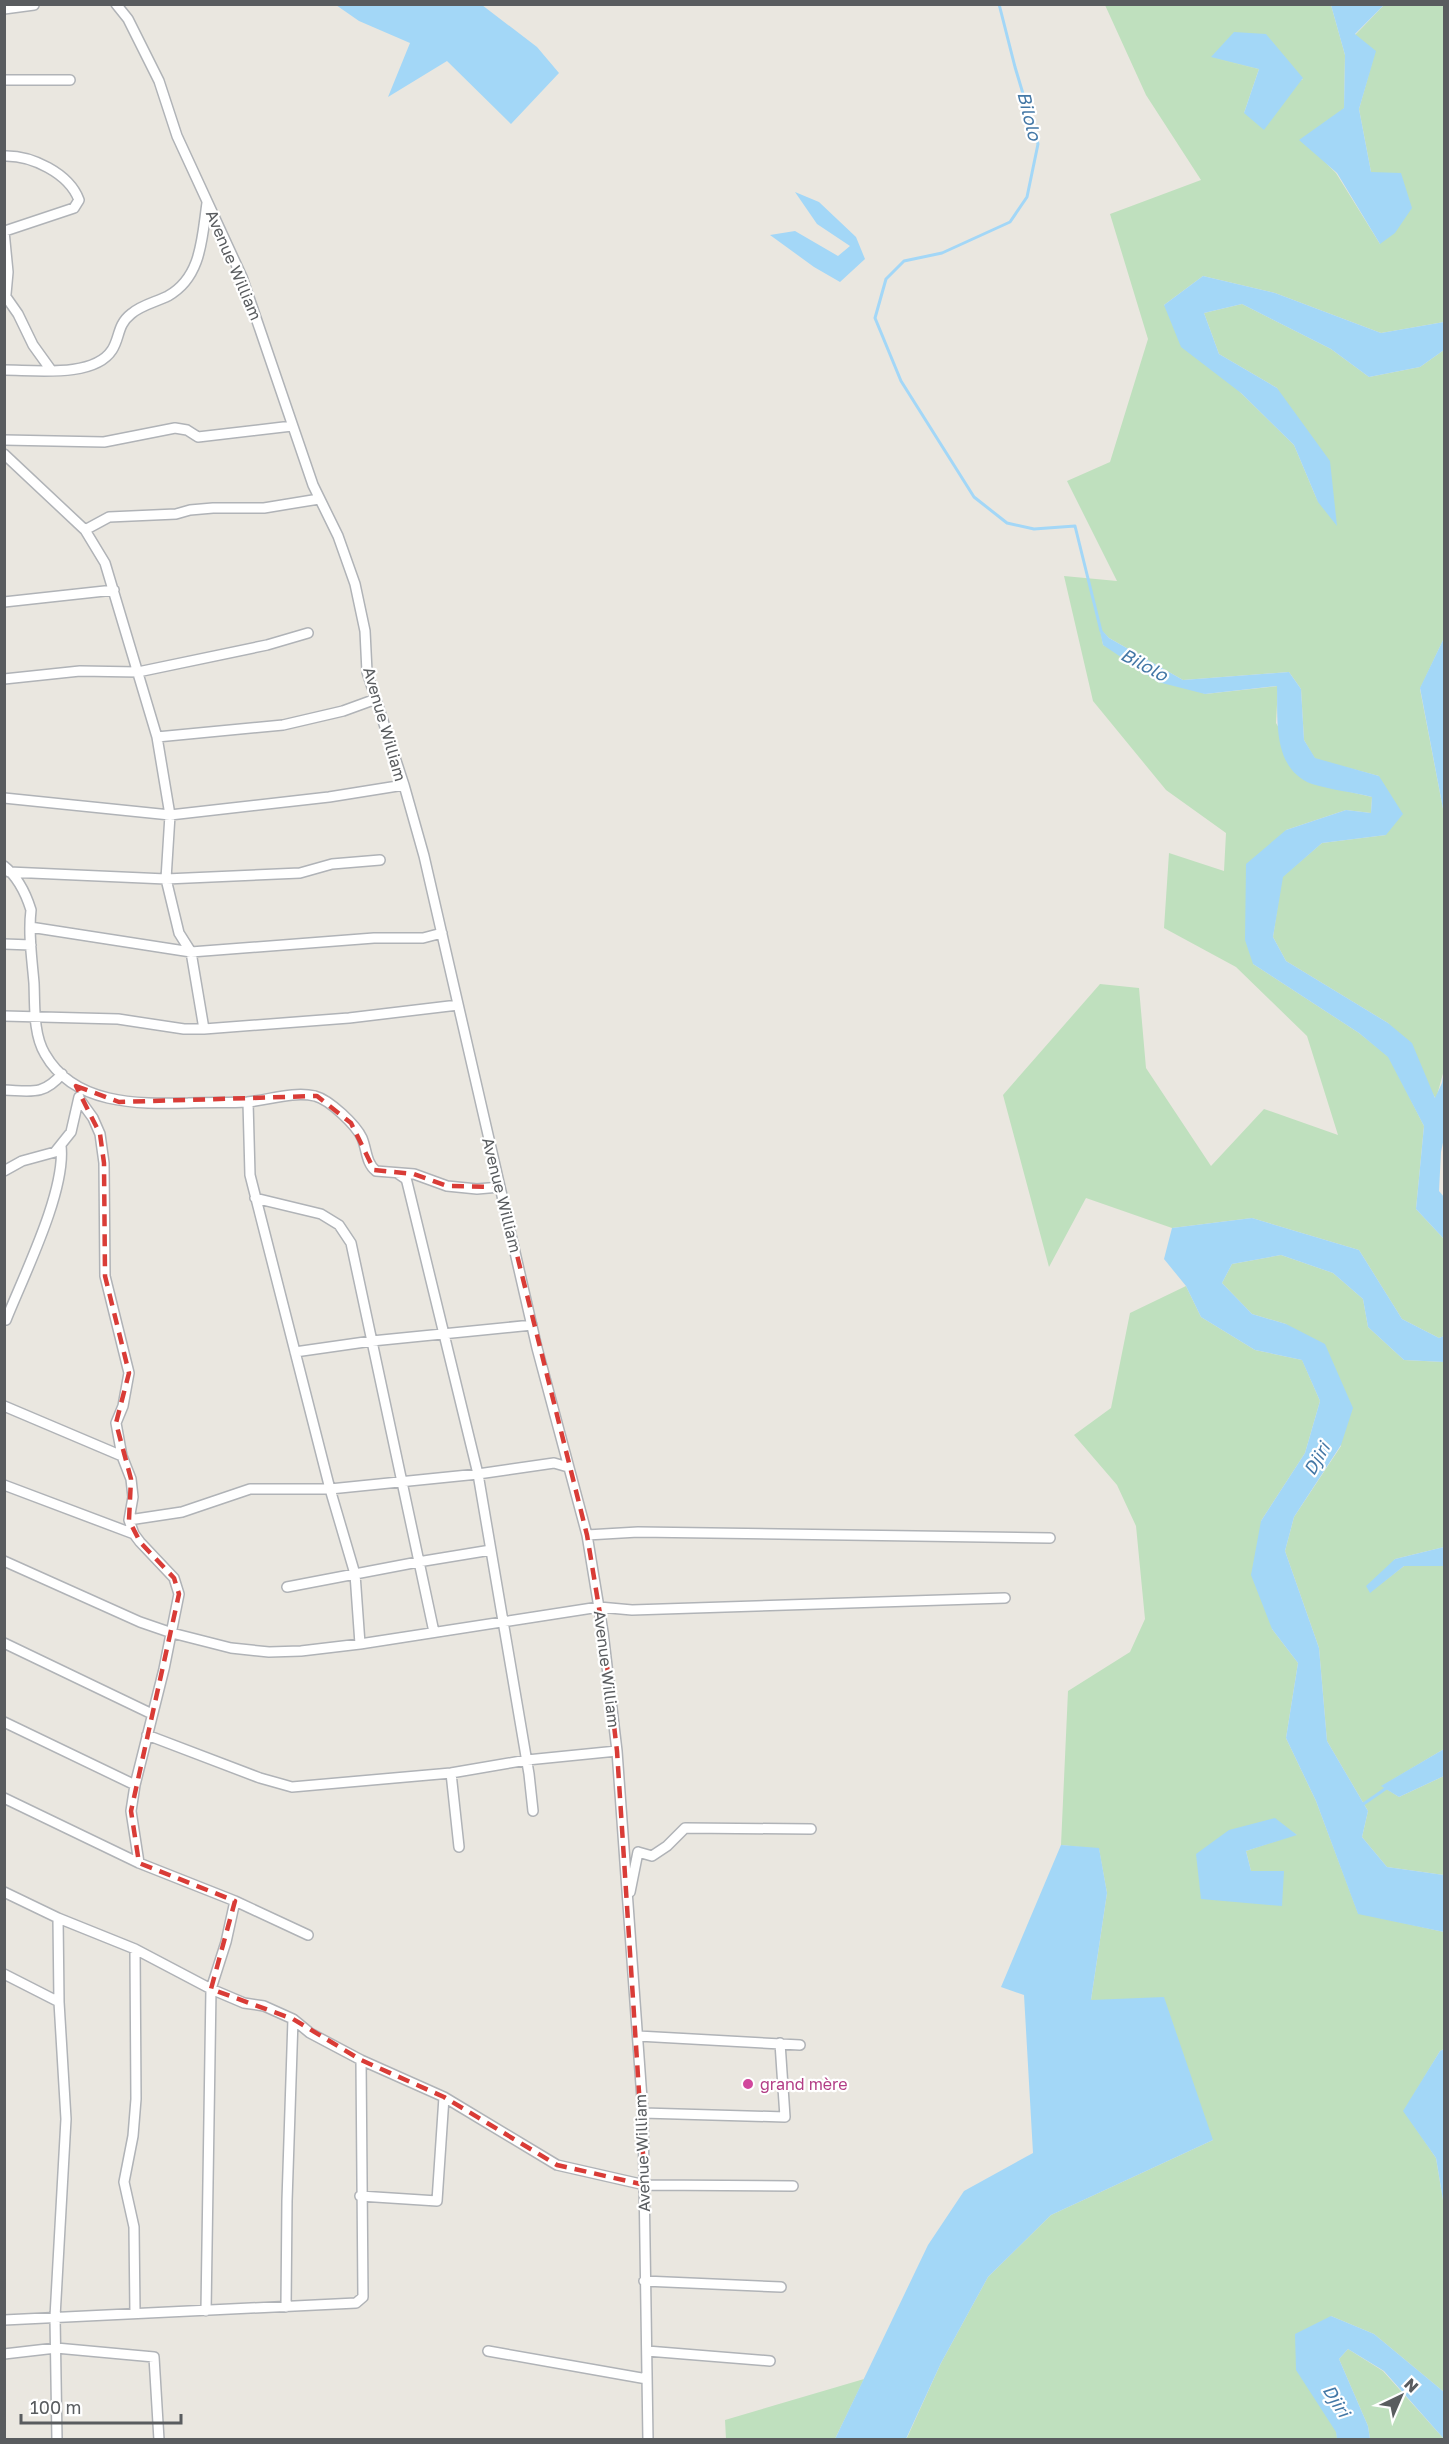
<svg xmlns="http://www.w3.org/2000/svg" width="1449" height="2444" font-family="'Golos Text',sans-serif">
<rect width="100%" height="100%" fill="#eae7e0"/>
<path fill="#bfe0be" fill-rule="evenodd" d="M1105 5H1331L1345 55 1344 108 1321 158 1336 173 1380 244 1371 172 1359 109 1375 52 1355 35 1384 5H1444V322L1381 333 1275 293 1203 276 1164 305 1241 393 1294 445 1318 502 1277 388 1219 354 1204 313 1242 304 1331 349 1369 377 1420 367 1444 350V638L1420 689 1444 814V1070L1436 1099 1388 1023 1286 961 1273 937 1282 877 1322 843 1386 835 1379 776 1315 759 1304 740 1301 689 1289 672 1183 680 1109 638 1100 629 1103 645 1205 694 1278 686 1276 723 1311 783 1372 797 1371 813 1346 810 1286 830 1253 964 1359 1033 1389 1057 1424 1126 1416 1209 1444 1239V1336L1439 1338 1402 1319 1359 1250 1252 1218 1172 1228 1086 1198 1049 1267 1003 1095 1100 984 1139 988 1146 1068 1211 1166 1264 1109 1338 1135 1307 1036 1236 967 1164 928 1169 853 1224 871 1226 833 1166 790 1093 701 1064 576 1117 581 1067 481 1110 462 1148 339 1110 214 1201 180 1146 95ZM1212 58 1303 79 1244 113 1259 69Z
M1281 1255 1333 1273 1363 1299 1368 1327 1404 1360 1444 1362V1547L1395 1559 1370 1592 1404 1566H1444V1749L1382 1786 1399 1797 1444 1776V1875L1387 1867 1362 1837 1368 1811 1327 1741 1319 1648 1285 1551 1294 1517 1341 1446 1286 1324 1252 1314 1222 1283 1232 1264Z
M1186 1286 1201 1317 1255 1350 1302 1360 1320 1401 1305 1453 1261 1521 1272 1629 1298 1663 1286 1738 1316 1801 1358 1913 1444 1932V2049L1440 2051 1404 2111 1436 2158 1444 2206V2392L1374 2334 1331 2316 1337 2439 906 2440 941 2363 988 2277 1051 2215 1213 2140 1091 2000 1107 1893 1099 1849 1061 1845 1068 1691 1130 1652 1145 1619 1136 1526 1117 1485 1074 1435 1111 1408 1130 1313ZM1229 1830 1297 1834 1246 1851 1251 1871Z
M1348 2349 1383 2371 1444 2439H1370L1368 2426 1339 2359Z
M864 2379 835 2439H726L725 2420Z"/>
<path fill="#a3d7f7" d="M336 5H482L537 47 559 73 511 124 447 61 388 97 410 43 359 21Z
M1331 5H1384L1355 34 1376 51 1359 109 1371 172 1401 173 1412 208 1395 233 1380 244 1337 173 1299 140 1344 108 1345 55Z
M1234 32 1266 34 1303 78 1264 130 1244 113 1259 69 1211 57Z
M795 192 819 202 856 237 865 259 840 282 814 267 770 235 795 231 838 256 850 246 817 224Z
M1203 276 1275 293 1381 333 1444 322V350L1420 367 1369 377 1331 349 1242 304 1204 313 1219 354 1277 388 1330 461 1337 526 1318 502 1294 445 1241 393 1181 347 1164 305Z
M1099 627 1109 638 1183 680 1289 672 1301 689 1304 740 1315 758 1379 776 1403 814 1386 835 1322 843 1283 877 1273 937 1286 961 1388 1023 1412 1043 1435 1098 1442 1083 1444 1070V1138L1441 1152 1439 1191 1444 1197V1239L1416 1209 1424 1126 1388 1057 1359 1033 1253 964 1245 940 1246 864 1286 830 1346 810 1371 813 1372 797C1353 792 1331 790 1312 784 1272 769 1278 720 1277 686L1205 694 1158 682 1103 645Z
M1444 638V814L1420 688Z
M1252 1218 1359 1250 1402 1319 1439 1338 1444 1336V1362L1404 1360 1368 1327 1363 1299 1333 1273 1281 1255 1232 1264 1222 1283 1252 1314 1286 1324 1325 1344 1353 1408 1341 1445 1294 1517 1285 1551 1319 1648 1327 1741 1368 1811 1362 1837 1387 1867 1444 1875V1932L1358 1914 1316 1801 1286 1738 1298 1663 1272 1629 1251 1575 1261 1521 1305 1453 1320 1401 1302 1360 1255 1350 1201 1317 1186 1286 1164 1259 1172 1228Z
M1444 1547V1566H1404L1370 1593 1366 1586 1395 1559Z
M1444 1749V1776L1399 1797 1381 1786Z
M1275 1818 1297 1835 1246 1851 1251 1871H1284L1282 1906 1201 1899 1196 1854 1229 1830Z
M1061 1845 1099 1848 1107 1893 1091 2000 1164 1997 1213 2140 1051 2215 988 2277 941 2363 906 2439H835L928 2245 964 2191 1033 2153 1024 1995 1001 1987Z
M1444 2049V2206L1436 2158 1403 2111 1440 2051Z
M1331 2316 1374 2334 1444 2392V2439L1384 2371 1348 2349 1339 2359 1368 2426 1370 2439H1337L1336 2432 1296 2370 1295 2334Z"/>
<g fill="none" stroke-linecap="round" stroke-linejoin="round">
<path stroke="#a3d7f7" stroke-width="3" d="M999 4 1015 67 1038 144 1027 197 1010 222 942 253 904 261 886 279 875 318 901 381 974 497 1007 523 1034 529 1075 526 1101 631
M1362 1805 1388 1787"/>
<g stroke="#b0b3b7" stroke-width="12">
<path id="street" d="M116 4 128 19 159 81 177 136 242 277 313 485 338 536 355 584 365 631 367 672 404 785 424 856 537 1348 587 1535 603 1632 617 1751 643 2113 648 2440
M4 9 34 5
M4 80H70
M4 156C31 155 69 173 79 200L74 208 5 231
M4 231 8 272 6 294
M4 294 18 314 33 345 51 370
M4 370C35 370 94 378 112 350 120 338 117 325 131 314 141 305 156 302 168 296 202 277 202 237 207 203
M4 440 104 442 175 428 187 430 198 437 292 426
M4 454 85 530 105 563 157 737 170 815 166 879 179 933 191 952 204 1029
M85 530 109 517 176 514 190 510 213 508H264L319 499
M4 602 114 590
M4 679 80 671 138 672 267 645 308 633
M157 737 283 725 343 711 376 699
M4 798 170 815 329 797 404 785
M4 866C18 877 26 894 31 910 28 934 32 959 34 983 35 1005 33 1034 45 1054 74 1105 137 1104 188 1103 208 1102 228 1103 247 1102 269 1100 293 1091 315 1096 330 1100 356 1125 362 1138 367 1150 366 1163 376 1171L414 1174 447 1186 477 1189 500 1187
M9 872 166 879 300 873 332 864 380 860
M30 927 191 952 374 938H423L442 933
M4 944 31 945
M4 1016 118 1019 184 1029H204L349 1018 458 1005
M4 1090C31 1091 43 1096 62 1074
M80 1100 93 1118 100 1134 104 1163 105 1276 129 1373 123 1406 116 1423 122 1456 131 1479 133 1497 129 1520 134 1534 140 1542 174 1578 179 1594 164 1669 135 1785 131 1811 139 1863
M248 1102 250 1175 330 1489 355 1574 360 1644
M4 1171 22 1161 55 1152 71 1132 79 1097
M397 1173 406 1179 407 1182 478 1474 529 1774 533 1811
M255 1198 321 1214 339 1225 351 1243 434 1632
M6 1320C24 1275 66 1191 61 1146
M295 1352 372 1341 532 1325
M4 1406 122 1456
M4 1485 134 1534
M129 1520 182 1512 250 1489H330L478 1474 554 1463 568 1467
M587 1535 638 1532 1050 1538
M4 1561 140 1622 172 1633 231 1648 269 1652 301 1651 360 1644 599 1607 632 1610 1005 1598
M287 1587 418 1562 491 1550
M4 1643 152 1714
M4 1722 135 1785
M147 1735 260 1778 292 1787 451 1773 527 1760 617 1751
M451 1773 459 1847
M4 1798 139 1863 235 1901 308 1935
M4 1892 58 1918 135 1949 211 1989 244 2003 264 2006 293 2019 310 2033 361 2060 444 2097 557 2165 645 2185 793 2186
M630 1892 638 1852 652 1856 667 1846 685 1828 811 1829
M4 1974 59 2002
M638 2036 800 2045
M643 2113 785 2117 780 2043
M360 2196 437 2201 444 2097
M644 2281 781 2287
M286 2307 287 2201 293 2019
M206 2311 211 1989 226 1942 235 1901
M135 2313 134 2227 124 2182 133 2136 136 2099 135 1949
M4 2320 356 2303 363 2297 361 2060
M488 2351 647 2379
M647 2351 770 2361
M4 2354 56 2348 154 2357 159 2440
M57 2440 55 2317 66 2119 59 2002 58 1918"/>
</g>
<use href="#street" stroke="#fff" stroke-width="9"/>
</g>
<path fill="none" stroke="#d93c37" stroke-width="4.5" stroke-dasharray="12 8" stroke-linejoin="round" d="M76 1086 119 1102 317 1096 351 1123 374 1170 414 1174 447 1186 500 1187 587 1535 603 1632 617 1751 645 2185 557 2165 444 2097 361 2060 293 2019 211 1989 235 1901 139 1863 131 1811 179 1594 174 1578 140 1542 129 1520 131 1479 116 1423 129 1373 105 1276 104 1163 100 1134Z"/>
<circle fill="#d1479c" stroke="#fff" stroke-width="2" cx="748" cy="2084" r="6"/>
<g text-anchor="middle" stroke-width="4.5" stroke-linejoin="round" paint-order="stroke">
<g font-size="16" fill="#595c5f" stroke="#fff">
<text transform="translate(234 265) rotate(67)" y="6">Avenue William</text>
<text transform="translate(385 724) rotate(74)" y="6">Avenue William</text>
<text transform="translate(502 1195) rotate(76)" y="6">Avenue William</text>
<text transform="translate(607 1669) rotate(83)" y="6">Avenue William</text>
<text transform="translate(642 2153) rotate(-92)" y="6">Avenue William</text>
</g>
<g font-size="16" fill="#b23c85" stroke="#fff" text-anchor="start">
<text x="760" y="2090">grand mère</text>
</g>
<g font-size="18" font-style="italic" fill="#4478a6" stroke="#fff">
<text transform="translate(1029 116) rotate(76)" y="6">Bilolo</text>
<text transform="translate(1144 665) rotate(28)" y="6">Bilolo</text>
<text transform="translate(1317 1459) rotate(-60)" y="6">Djiri</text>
<text transform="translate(1336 2401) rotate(58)" y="6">Djiri</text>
</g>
</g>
<rect width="1449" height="2444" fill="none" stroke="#595c5f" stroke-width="12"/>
<g transform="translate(1401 2396) rotate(44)" stroke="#ffffff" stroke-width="4.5" paint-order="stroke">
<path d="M0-4.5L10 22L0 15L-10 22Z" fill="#595c5f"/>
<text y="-9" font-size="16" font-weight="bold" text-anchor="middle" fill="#595c5f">N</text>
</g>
<path d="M21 2414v9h160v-9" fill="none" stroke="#595c5f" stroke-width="3"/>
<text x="30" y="2414" font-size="18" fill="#595c5f" stroke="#ffffff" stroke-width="4.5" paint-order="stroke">100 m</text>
</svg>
